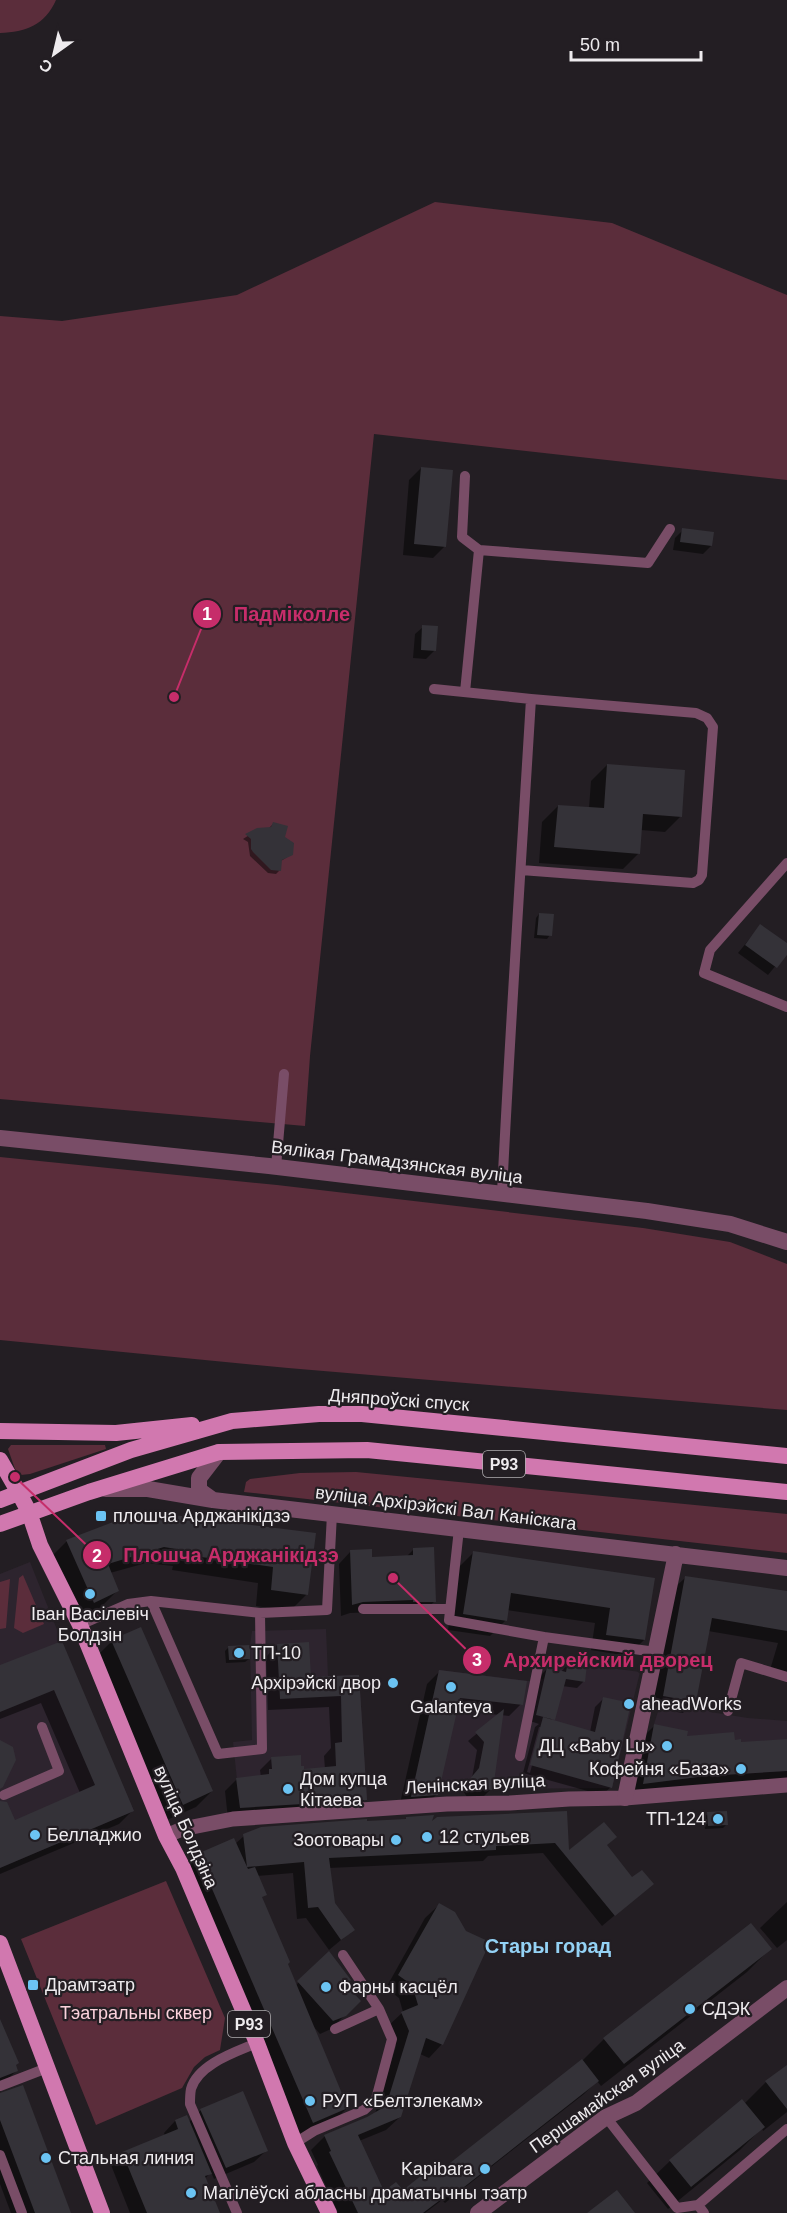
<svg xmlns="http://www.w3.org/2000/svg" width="787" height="2213" font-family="Helvetica,sans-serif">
<rect width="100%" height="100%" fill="#231e23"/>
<path fill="#2d242e" d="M30 1562 81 1690 134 1811 0 1868V1574Z
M326 1629 328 1676 359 1675 367 1800 240 1808 233 1742 252 1740 250 1645 252 1631Z
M568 1662 640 1672 612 1788 475 1789 411 1797 439 1670 528 1681 544 1679 547 1667Z
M663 1696 696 1702 710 1712 748 1718 787 1721V1771L706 1776 648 1783 644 1779 654 1724Z"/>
<path fill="#5b2d3b" d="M0 0H56C45 25 26 32 0 33Z
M435 202 612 223 787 295V480L374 434 310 1056 305 1126 0 1099V316L62 321 237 295Z
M0 1157 277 1185 643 1228 730 1242 787 1264V1410L288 1368 0 1340Z
M11 1445H105L106 1449 30 1474 21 1475 15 1469 8 1449Z
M356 1472 787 1514V1553L244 1492 246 1482 250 1479 300 1473Z
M23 1575 44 1624 23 1633 14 1628 19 1578Z
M10 1579 6 1628 0 1629V1582Z
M166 1881 225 2018 220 2050 205 2057 194 2067 182 2088 96 2125 21 1939Z"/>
<path fill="#0007" fill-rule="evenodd" d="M421 468 445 546 433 558 403 555 409 480Z
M683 530 711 546 703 554 673 550 675 538Z
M423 627 434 651 426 659 413 658 415 634Z
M607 765 681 816 665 832 641 830 639 853 623 869 539 863 542 822 558 806 589 808 591 781Z
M273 824 283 837 292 854 281 861 280 870 276 874 268 873 250 856 248 842 243 839 257 830 269 828Z
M539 914 550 935 547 939 534 938 536 918Z
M760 926 787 945V952L768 975 738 953Z
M315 1535 306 1595 290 1611 256 1606 258 1583 172 1570 173 1566 146 1563 110 1573 117 1591 101 1607 78 1618 51 1557 67 1541Z
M413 1550 435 1601 422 1613 402 1611 350 1613 341 1616 339 1564 351 1551 370 1558 406 1557Z
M473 1553 653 1580 644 1640 628 1656 591 1650 595 1623 507 1610 506 1620 490 1636 448 1630 457 1569Z
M685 1578 787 1592V1676L770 1670 778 1643 708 1631 694 1701 683 1713 652 1708 673 1589Z
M141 1629 212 1791 196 1807 167 1820 95 1658 111 1642Z
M61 1643 132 1811 119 1824 0 1874V1804L15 1822 80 1793 41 1703 0 1719V1667Z
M277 1645 309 1679 358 1676 365 1799 354 1811 228 1819 225 1791 237 1779 261 1777 260 1770 272 1758 300 1767 303 1771 325 1769 324 1756 331 1748 329 1707 268 1710 266 1657Z
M229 1647 249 1659 245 1662 226 1663 225 1651Z
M569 1663 584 1681 577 1688 562 1686 551 1721 590 1732 595 1707 604 1698 611 1787 602 1795 523 1773 535 1727 539 1724 530 1721 541 1675 547 1669 561 1672ZM539 1727H542L530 1773 527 1772Z
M439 1672 521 1704 509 1716 501 1715 491 1789 483 1797H467L462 1789 472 1778 477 1750 468 1741 499 1715 456 1710 437 1794 425 1806 399 1808 427 1684Z
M654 1726 685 1737 739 1743 787 1740V1779L634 1793 644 1736Z
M566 1812 568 1853 605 1846 632 1880 652 1884 602 1926 543 1853 488 1856 483 1861 329 1868 333 1903 353 1930 329 1950 306 1918 297 1919 293 1873 257 1876 261 1898 295 1986 329 1953 344 1985 359 2001 331 2029 320 2034 313 2026 347 2108 332 2123 298 2137 184 1869 198 1855 235 1844 244 1836 404 1820 407 1818 430 1825Z
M708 1814 726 1825 723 1828 705 1829 704 1817Z
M787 1902V1940L777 1948 760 1928Z
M439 1905 442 2044 429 2058 420 2054 400 2117 386 2130 359 2141 383 2194 403 2192 435 2176 582 2061 604 2039 770 1949 747 1972 601 2086 597 2081 584 2094 445 2203 442 2200 425 2213H338L317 2166 318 2165 311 2150 325 2136 375 2114 396 2046 388 2026 403 2012 399 1998 386 1988 425 1918Z
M0 2023 16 2071 0 2087Z
M787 2067V2112L763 2131 762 2128 740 2150 668 2209 647 2183 670 2161 744 2104 766 2082Z
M0 2094 69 2213H11L0 2184Z
M201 2110 266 2151 254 2162 214 2179 211 2172 205 2179 219 2213H130L111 2165 123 2153 165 2136 164 2133 175 2121 188 2123Z"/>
<path fill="#343238" d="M421 467 453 470 446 547 414 544Z
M682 528 714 532 712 546 680 542Z
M422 625 438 626 436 651 421 650Z
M607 764 685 770 682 817 643 814 640 854 554 847 558 805 604 808Z
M273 822 288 826 285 837 294 843 293 855 282 860 281 871 271 870 253 852 251 849V839L245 834 257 828 271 827Z
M539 913 554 914 552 936 537 935Z
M760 924 787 943V955L777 968 745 945Z
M142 1511 316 1533 308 1595 271 1590 273 1567 187 1555 188 1551 164 1547 108 1564 119 1591 94 1603 66 1540Z
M434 1547 436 1602H413V1600L363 1602 352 1605 350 1550 372 1549V1557L413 1555V1548Z
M473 1551 655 1578 645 1640 606 1635 610 1608 511 1593 507 1621 463 1614Z
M685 1576 787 1591V1631L712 1618 696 1702 663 1696Z
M141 1627 213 1791 183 1805 111 1640Z
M62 1641 134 1811 0 1868V1801L7 1802 15 1820 95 1785 54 1690 0 1712V1665Z
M309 1642 311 1677 359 1675 367 1800 240 1808 236 1778 269 1774V1769H272L271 1757 301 1755V1766H304V1769L336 1766 335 1743 342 1742 341 1696 280 1699 277 1644Z
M250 1645V1659L229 1660 228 1646Z
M568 1662 587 1664 585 1682 566 1679 555 1720 536 1715 547 1667 566 1672Z
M439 1670 527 1681 523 1705 460 1698 438 1795 411 1797Z
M603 1697 631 1703 612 1788 530 1765 543 1717 595 1732Z
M504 1709 493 1790 475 1789 469 1780 479 1768 484 1742 475 1732Z
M654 1724 688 1731 687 1736 734 1732 735 1740 741 1739V1742L787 1739V1771L706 1776 643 1784Z
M0 1740 13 1747 16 1760 3 1787 0 1789Z
M567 1811 569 1850 604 1822 617 1837 607 1845 632 1877 642 1870 654 1884 615 1916 555 1843 496 1846V1850L329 1858 335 1903 355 1930 341 1940 318 1907 308 1908 304 1862 247 1867 243 1834 261 1827 367 1819V1821L406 1819V1817L434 1815 432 1821 437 1817Z
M727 1811 728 1825 708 1826 707 1812Z
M234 1838 248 1869 255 1867 267 1895 262 1897 290 1962 288 1964 348 2108 313 2123 197 1854Z
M439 1903 455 1912 466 1931 490 1942 443 2045 426 2038 401 2117 358 2135 384 2191 396 2182 403 2190 431 2168 436 2174 582 2059 599 2081 459 2191 456 2188 423 2213H358L329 2152 331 2151 324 2135 367 2117 386 2106 409 2031 401 2012 418 2005 412 1985 398 1975Z
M751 1923 772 1949 624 2064 603 2038Z
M329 1951 351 1980 346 1985 361 2001 346 2016 333 2021 297 1981Z
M0 2019 19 2063 16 2065 18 2071 0 2078Z
M787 2065V2109L765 2081Z
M23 2085 71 2213H35L0 2120V2093Z
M243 2091 268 2151 226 2168 200 2109Z
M742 2099 765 2127 691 2187 669 2160Z
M187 2115 212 2174 205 2176 220 2213H147L122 2152 178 2129 175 2120Z
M617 2190 635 2213H587Z"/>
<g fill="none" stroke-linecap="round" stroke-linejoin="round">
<path stroke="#794d67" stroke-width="10" d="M465 476 462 537 479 550 648 563 670 529
M434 689 531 699 696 713 707 718 713 727 702 875 699 880 693 883 521 870
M465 692 479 550
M787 863 710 950 704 973 787 1007
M276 1167 284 1074
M502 1193C510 1029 521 864 531 699
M459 1529 449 1620 544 1637 656 1652
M151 1601 218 1754 262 1749 260 1613
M363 1609H449
M80 1625 128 1604 151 1601 260 1613 327 1610 332 1514
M728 1711 741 1663 787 1677
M520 1756 544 1637
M4 1795 59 1771 42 1727
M335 2029 379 2009
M0 2086 47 2068
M606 2117 677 2208 698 2205 704 2213
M295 2143 314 2131 364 2110 376 2099 392 2039 379 2009 343 1955
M0 2155 22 2213
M698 2205 787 2129
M237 2213 190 2104C190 2100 190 2094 191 2089 198 2064 236 2052 257 2043"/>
<path stroke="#794d67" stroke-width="15" d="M166 1836 182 1829 233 1819 447 1804 510 1803 569 1799 625 1798 787 1785"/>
<path stroke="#794d67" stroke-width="16" d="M0 1138 269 1166 647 1211 730 1224 787 1242
M106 1489H148L213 1500 787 1568
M213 1500 199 1490V1478L219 1452
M625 1798 676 1554
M478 2213 606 2117 636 2103 787 1988"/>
<path stroke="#d178af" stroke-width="16" d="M0 1431 116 1433 192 1425
M0 1460 19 1493 29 1512 40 1545 80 1625 166 1836 183 1868 257 2043 295 2143 329 2213
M0 1500 131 1450 232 1421 319 1414H362L787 1456
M0 1524 89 1492 219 1452 367 1450 787 1492
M0 1943 102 2213"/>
</g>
<g fill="#6bc3f2" stroke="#231e23" stroke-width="2">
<rect x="95" y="1510" width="12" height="12" rx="3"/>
<circle cx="90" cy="1594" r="6"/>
<circle cx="239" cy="1653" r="6"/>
<circle cx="393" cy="1683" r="6"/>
<circle cx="451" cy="1687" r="6"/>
<circle cx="629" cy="1704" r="6"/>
<circle cx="667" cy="1746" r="6"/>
<circle cx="741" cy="1769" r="6"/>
<circle cx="288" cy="1789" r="6"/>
<circle cx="718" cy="1819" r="6"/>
<circle cx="35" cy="1835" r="6"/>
<circle cx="427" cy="1837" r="6"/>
<circle cx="396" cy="1840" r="6"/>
<rect x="27" y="1979" width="12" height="12" rx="3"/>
<circle cx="326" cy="1987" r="6"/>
<circle cx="690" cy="2009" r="6"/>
<circle cx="310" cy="2101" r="6"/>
<circle cx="46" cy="2158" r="6"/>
<circle cx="485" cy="2169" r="6"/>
<circle cx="191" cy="2193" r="6"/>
</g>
<g text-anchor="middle" stroke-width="4.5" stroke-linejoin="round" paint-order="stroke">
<g fill="#231e23" stroke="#b1aeb1" stroke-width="1.5">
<rect x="483" y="1451" width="42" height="26" rx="4.5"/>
<rect x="228" y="2011" width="42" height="26" rx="4.5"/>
</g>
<g font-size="16" font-weight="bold" fill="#eeebee">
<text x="504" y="1470">Р93</text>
<text x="249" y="2030">Р93</text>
</g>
<g font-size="18" fill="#eeebee" stroke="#231e23">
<text transform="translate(397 1162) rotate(7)" y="6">Вялікая Грамадзянская вуліца</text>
<text transform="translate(399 1400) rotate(4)" y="6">Дняпроўскі спуск</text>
<text transform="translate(446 1508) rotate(7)" y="6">вуліца Архірэйскі Вал Каніскага</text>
<text transform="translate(475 1784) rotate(-3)" y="6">Ленінская вуліца</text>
<text transform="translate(186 1827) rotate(66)" y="6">вуліца Болдзіна</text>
<text transform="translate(607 2096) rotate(-35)" y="6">Першамайская вуліца</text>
</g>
<g font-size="18" fill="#eeebee" stroke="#231e23" text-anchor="start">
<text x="113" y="1522">плошча Арджанікідзэ</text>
<text x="90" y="1620" text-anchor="middle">Іван Васілевіч<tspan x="90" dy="21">Болдзін</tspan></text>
<text x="251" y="1659">ТП-10</text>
<text x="381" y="1689" text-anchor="end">Архірэйскі двор</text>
<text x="641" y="1710">aheadWorks</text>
<text x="451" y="1713" text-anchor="middle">Galanteya</text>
<text x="655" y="1752" text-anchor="end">ДЦ «Baby Lu»</text>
<text x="729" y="1775" text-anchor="end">Кофейня «База»</text>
<text x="300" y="1785">Дом купца<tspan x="300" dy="21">Кітаева</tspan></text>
<text x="706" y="1825" text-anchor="end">ТП-124</text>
<text x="47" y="1841">Белладжио</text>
<text x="439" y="1843">12 стульев</text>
<text x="384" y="1846" text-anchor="end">Зоотовары</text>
<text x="45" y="1991">Драмтэатр</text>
<text x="338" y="1993">Фарны касцёл</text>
<text x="702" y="2015">СДЭК</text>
<text x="322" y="2107">РУП «Белтэлекам»</text>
<text x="58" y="2164">Стальная линия</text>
<text x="473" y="2175" text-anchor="end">Kapibara</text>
<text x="203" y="2199">Магілёўскі абласны драматычны тэатр</text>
</g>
<g font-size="18" fill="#fcd2dc" stroke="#231e23">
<text x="136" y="2019">Тэатральны сквер</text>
</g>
<g font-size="20" font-weight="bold" fill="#94d2f5" stroke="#231e23">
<text x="548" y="1953">Стары горад</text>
</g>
</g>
<path fill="none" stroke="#c62d6a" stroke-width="2" d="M174 697L207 614M15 1477L97 1555M393 1578L477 1660"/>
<g fill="#c62d6a" stroke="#231e23" stroke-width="2">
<circle cx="174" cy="697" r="6"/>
<circle cx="15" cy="1477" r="6"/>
<circle cx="393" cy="1578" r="6"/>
<circle cx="207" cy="614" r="15"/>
<circle cx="97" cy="1555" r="15"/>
<circle cx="477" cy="1660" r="15"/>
</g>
<g font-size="18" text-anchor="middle" font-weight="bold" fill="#fff">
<text x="207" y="620">1</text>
<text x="97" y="1562">2</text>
<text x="477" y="1666">3</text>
</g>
<g font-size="20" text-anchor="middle" font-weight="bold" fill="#c62d6a" stroke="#231e23" stroke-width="4.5" stroke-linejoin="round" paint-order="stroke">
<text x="292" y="621">Падміколле</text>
<text x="231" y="1562">Плошча Арджанікідзэ</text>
<text x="608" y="1667">Архирейский дворец</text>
</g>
<g transform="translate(54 54) rotate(214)" stroke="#231e23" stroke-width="4.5" paint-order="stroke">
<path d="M0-4.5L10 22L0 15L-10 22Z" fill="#eeebee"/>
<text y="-9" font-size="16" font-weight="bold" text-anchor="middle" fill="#eeebee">С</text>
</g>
<path d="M571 51v9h130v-9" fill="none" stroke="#eeebee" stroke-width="3"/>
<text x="580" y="51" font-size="18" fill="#eeebee" stroke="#231e23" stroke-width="4.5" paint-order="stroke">50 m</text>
</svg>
